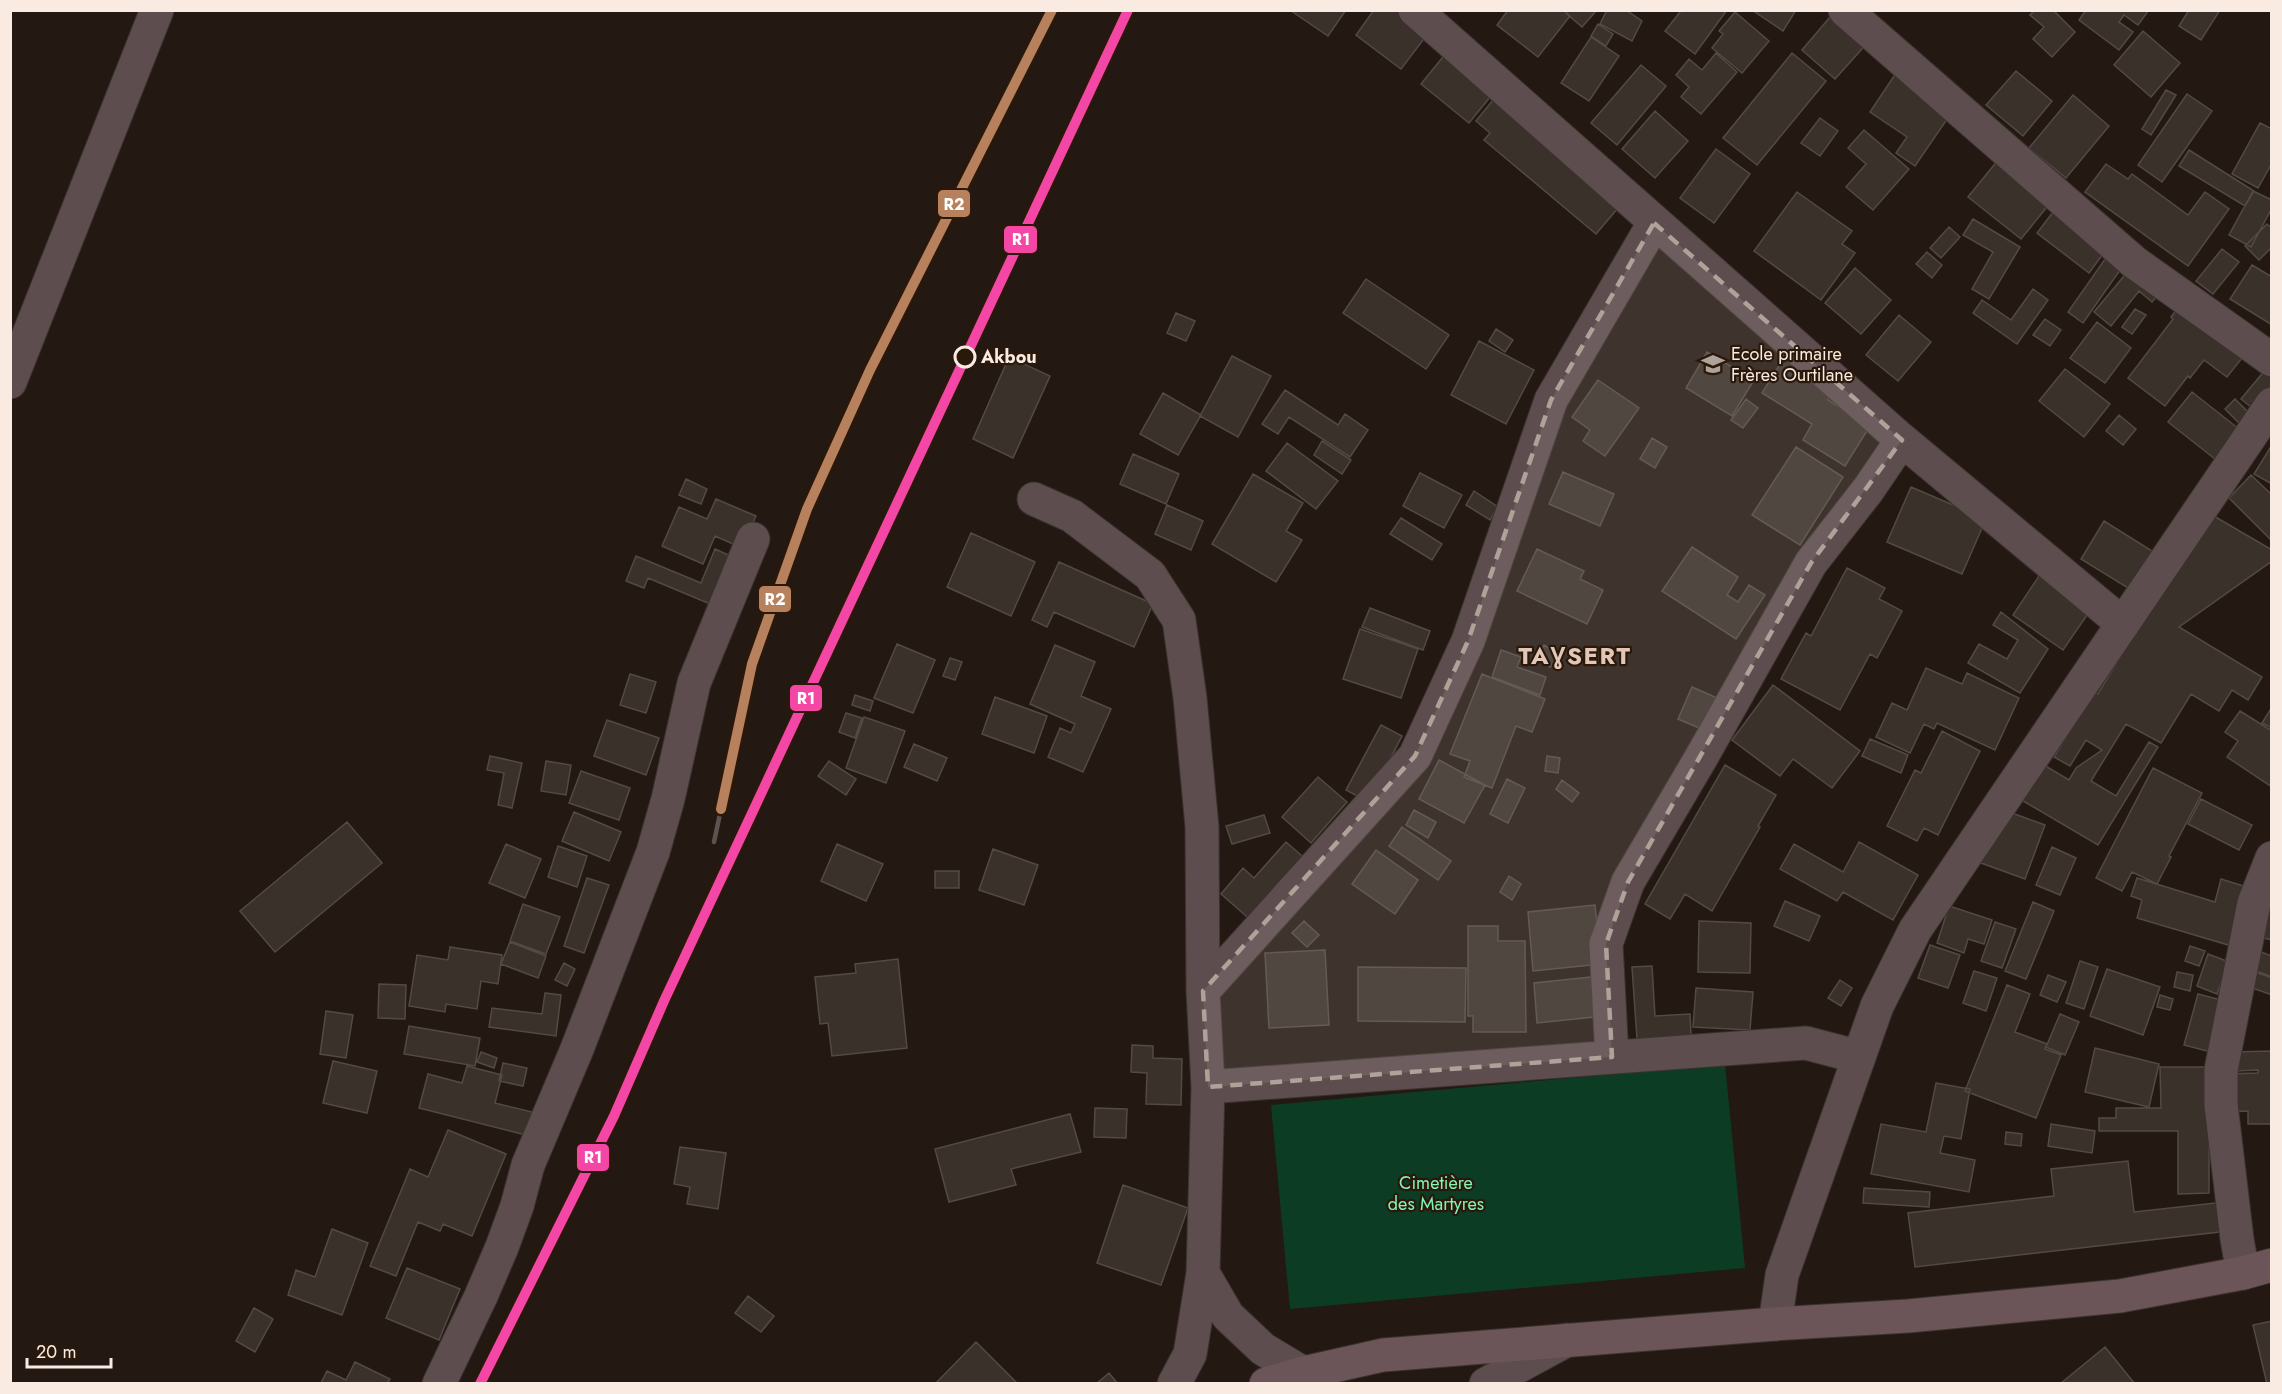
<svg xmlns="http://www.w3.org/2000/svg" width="2282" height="1394" font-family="Jost,sans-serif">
<rect width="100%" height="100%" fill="#231912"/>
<path fill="#0d3c24" d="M1725 1064 1745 1268 1290 1309 1271 1105Z"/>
<path fill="#3a312b" stroke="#534a45" stroke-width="1.5" d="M1290 10H1346L1328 36Z
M1374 10H1402L1430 31 1401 69 1356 35Z
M1508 10H1563L1570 16 1538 57 1497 25Z
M1568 10H1597L1582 27 1566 13Z
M1607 10H1626L1642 21 1632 41 1600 24Z
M1678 10H1727L1695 54 1665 31 1680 12Z
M1752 10H1796L1783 31Z
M1836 10 1870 40 1835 79 1802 50Z
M2035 10H2053L2075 32 2052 57 2033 39 2044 27 2030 15Z
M2086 10H2149L2138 25 2124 15 2119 22 2133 32 2119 50 2079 20Z
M2189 10H2220L2201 40 2179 26Z
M1735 12 1769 41 1742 73 1712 48 1723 34 1719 31Z
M1598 24 1613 34 1606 46 1591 36Z
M2143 31 2180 63 2151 97 2114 65Z
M1591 37 1619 56 1589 101 1561 83Z
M1451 47 1499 86 1469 123 1421 84Z
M1716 53 1737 72 1701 114 1681 97 1689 87 1676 75 1689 59 1702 70Z
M1792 53 1826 81 1757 165 1723 138Z
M1641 65 1666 86 1617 145 1591 123Z
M2016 71 2052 101 2023 136 1986 105Z
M1896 73 1952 112 1915 166 1896 153 1907 137 1870 112Z
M1502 89 1629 195 1596 234 1484 140 1490 133 1476 121Z
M2166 90 2176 95 2151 135 2142 129Z
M2187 94 2212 111 2162 182 2138 165Z
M2073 95 2109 126 2066 178 2029 148Z
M1655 111 1688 141 1655 178 1622 149Z
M1820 118 1838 131 1820 156 1801 143Z
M2260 123 2272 129V163L2258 188 2232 174Z
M1864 130 1909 169 1873 210 1846 187 1866 164 1848 148Z
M1716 149 1750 174 1714 223 1680 198Z
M2189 150 2254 191 2245 206 2179 166Z
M1998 160 2051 202 2021 239 1968 197Z
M2106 164 2128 179 2132 174 2188 215 2205 192 2229 209 2188 266 2085 192Z
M2253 191 2272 200V208L2251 247 2229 235Z
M1797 192 1852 231 1842 244 1855 253 1821 300 1754 251Z
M2056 208 2108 247 2089 273 2037 233Z
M1973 219 2020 247 1989 299 1972 289 1993 252 1963 235Z
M2267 224 2272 228V247L2259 260 2245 246Z
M1949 227 1960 237 1941 258 1930 248Z
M2222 249 2239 262 2213 294 2196 281Z
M1927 252 1942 265 1932 278 1916 264Z
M2110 252 2125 263 2083 323 2068 312Z
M2134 264 2164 288 2152 302 2139 291 2111 326 2094 312Z
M2252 265 2272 277V325L2230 299Z
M1855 268 1891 300 1861 334 1825 303Z
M1366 279 1449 335 1426 369 1343 313Z
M2033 289 2048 300 2017 344 1973 313 1982 300 2011 320Z
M2181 304 2246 353 2227 377 2204 360 2190 378 2188 376 2165 406 2128 378 2173 319 2171 317Z
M2135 309 2146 315 2132 334 2122 327Z
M1176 313 1195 321 1186 341 1167 333Z
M1899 315 1931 342 1898 381 1866 355Z
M2045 319 2061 330 2050 346 2033 335Z
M2097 322 2131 348 2105 383 2070 358Z
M1496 329 1513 340 1505 352 1489 341Z
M1479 341 1534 370 1506 424 1451 395Z
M1791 347 1842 379 1828 400 1870 426 1845 466 1803 440 1812 424 1762 393Z
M1707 352 1754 380 1732 416 1686 388Z
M1232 356 1271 376 1238 437 1200 416Z
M1009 357 1050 376 1013 458 973 439Z
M2065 369 2110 404 2084 437 2039 401Z
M2266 369 2272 373V391L2256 411 2241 399Z
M1598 380 1639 408 1605 456 1583 441 1590 430 1572 417Z
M1285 390 1338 425 1345 414 1368 430 1350 457 1289 417 1278 434 1262 424Z
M2192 392 2239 429 2215 459 2168 422Z
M1163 393 1201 415 1178 455 1140 434Z
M1746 399 1758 408 1743 428 1731 420Z
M2235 399 2250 414 2240 424 2225 409Z
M2119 415 2136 429 2123 445 2106 431Z
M1652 438 1667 447 1655 468 1640 459Z
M1322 441 1351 460 1342 474 1314 455Z
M1287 443 1338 481 1316 509 1266 471Z
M2272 445V484L2254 474Z
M1796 447 1843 477 1800 545 1752 515Z
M1133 454 1179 474 1166 504 1120 484Z
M1563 472 1614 494 1600 526 1549 504Z
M1420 473 1462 495 1444 528 1403 506Z
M1253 474 1303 503 1286 531 1302 540 1276 582 1212 544Z
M2251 475 2272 495V541L2229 498Z
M686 479 707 489 701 504 679 495Z
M1911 487 1986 519 1962 574 1887 542Z
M1474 491 1498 507 1490 520 1466 505Z
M716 499 756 516 742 548 715 536 703 564 662 546 679 507 707 519Z
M1167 505 1203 521 1191 550 1155 534Z
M2207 512 2272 550V561L2179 627 2262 677 2248 700 2232 690 2219 711 2191 694 2161 743 2126 724 2091 781 2116 796 2149 742 2158 747 2098 845 2018 798 2039 762 2069 780 2076 768 2102 750 2086 740 2070 766 2054 757 2094 691 2098 694Z
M1401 518 1442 544 1432 560 1390 534Z
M2104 521 2152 551 2128 588 2081 559Z
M971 533 1035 562 1011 616 947 587Z
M1692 547 1738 577 1727 595 1738 602 1749 585 1765 595 1736 639 1662 591Z
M715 549 735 558 715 606 648 578 644 588 626 581 636 556 701 583Z
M1537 549 1584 571 1580 579 1603 590 1587 624 1517 591Z
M1059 562 1153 604 1134 647 1054 612 1047 627 1032 620Z
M1847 568 1885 588 1879 599 1902 611 1877 658 1870 654 1840 710 1781 679 1806 633 1811 636Z
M2043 570 2094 605 2063 650 2013 615Z
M1370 608 1430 631 1423 650 1362 627Z
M2001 612 2048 649 2020 693 1968 663 1979 644 2007 659 2018 640 1993 625Z
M1360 629 1418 649 1401 698 1343 679Z
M897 644 935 660 913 713 874 698Z
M1055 645 1095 662 1081 696 1111 709 1083 772 1048 757 1060 728 1071 733 1075 724 1030 704Z
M1544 645 1558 654 1550 667 1536 658Z
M1501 650 1521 657 1517 667 1546 677 1540 695 1492 677Z
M950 658 962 662 955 680 943 676Z
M1926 668 1962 684 1967 673 2019 698 1995 750 1937 723 1934 729 1924 724 1910 753 1876 737 1892 703 1907 710Z
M630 674 656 682 646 713 620 705Z
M1482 674 1545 699 1532 732 1516 726 1492 788 1464 777 1470 761 1450 754Z
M1773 685 1860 751 1832 788 1793 759 1780 776 1732 740Z
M1692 687 1717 698 1704 730 1678 719Z
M855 695 873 701 870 711 852 705Z
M995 697 1047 716 1034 753 982 734Z
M2272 707V728L2262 723Z
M2240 711 2272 731V787L2227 757 2238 741 2225 732Z
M846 713 862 718 855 738 839 732Z
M864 717 905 731 886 783 846 768Z
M607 720 659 738 646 775 594 756Z
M1381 725 1402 736 1368 802 1346 790Z
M1942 731 1980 751 1938 835 1924 828 1917 841 1887 826 1915 770 1921 773Z
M1870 739 1908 755 1901 773 1862 756Z
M914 744 947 758 937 781 904 767Z
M490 756 522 763 512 808 498 805 504 773 487 770Z
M1547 756 1560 758 1558 773 1545 771Z
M1439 760 1485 785 1464 823 1419 799Z
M546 761 571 765 566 795 541 791Z
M829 761 856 779 846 795 818 776Z
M1725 765 1776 795 1758 826 1760 827 1712 911 1685 894 1670 919 1645 904Z
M2153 768 2202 793 2169 856 2171 857 2157 884 2132 872 2122 891 2096 878Z
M581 771 630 788 619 820 569 803Z
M1318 777 1347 802 1311 843 1282 817Z
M1507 779 1525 788 1508 823 1490 814Z
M1562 780 1579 793 1572 802 1556 789Z
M2201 799 2252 825 2239 850 2188 824Z
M2001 809 2045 825 2025 879 1981 863Z
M1414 810 1436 822 1428 838 1406 825Z
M574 812 621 832 609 861 562 841Z
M1264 815 1270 833 1232 844 1226 826Z
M347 822 382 863 275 952 240 911Z
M1402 827 1451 861 1438 880 1389 846Z
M1286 842 1308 861 1254 923 1221 894 1243 868 1254 878Z
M1859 842 1918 875 1893 920 1843 892 1837 901 1780 869 1794 844 1843 872Z
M506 844 541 859 525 898 489 883Z
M837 844 883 864 866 901 821 881Z
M558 846 587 856 577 887 548 877Z
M2052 847 2076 858 2060 895 2036 885Z
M993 849 1038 865 1024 905 979 890Z
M1376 850 1418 880 1395 914 1352 884Z
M935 871H959V888H935Z
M1509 876 1521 884 1512 900 1500 892Z
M587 878 609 885 584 953 564 946Z
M2137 878 2215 902 2221 879 2253 889 2235 947 2137 918 2142 900 2131 896Z
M2272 888V940L2255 936Z
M1785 901 1820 916 1809 941 1774 926Z
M2033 902 2054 911 2026 979 2005 971Z
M523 904 560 917 546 954 510 941Z
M1595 905 1601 964 1533 971 1528 912Z
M1949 906 1992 920 1984 944 1968 939 1964 953 1937 943Z
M1304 921 1319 935 1307 947 1292 933Z
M1699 921 1751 923 1750 973 1698 972Z
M1995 922 2016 929 2002 968 1981 961Z
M1468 926H1498V941H1525L1526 1032H1473V1016H1468Z
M510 942 546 956 538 978 501 964Z
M1930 945 1960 955 1948 988 1918 978Z
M2190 946 2205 951 2199 966 2185 961Z
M450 947 502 955 498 984 481 981 477 1009 446 1004 445 1012 409 1006 417 955 448 960Z
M2253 949 2272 956V977L2246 967Z
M1325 950 1329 1025 1269 1028 1265 953Z
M2208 954 2229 962 2217 994 2197 986Z
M898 959 907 1048 832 1056 828 1023 820 1024 815 977 856 973 855 964Z
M2080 961 2098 967 2084 1009 2066 1003Z
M564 963 575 969 567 986 555 980Z
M1652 966 1655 1016 1690 1014 1691 1035 1637 1039 1632 967Z
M1358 967 1466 968 1465 1022 1358 1021Z
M2107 969 2160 987 2143 1035 2090 1016Z
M2247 969 2272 978V995L2241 984Z
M1974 971 1997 978 1986 1011 1963 1003Z
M2177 972 2193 975 2190 991 2174 987Z
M2048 975 2066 982 2057 1002 2040 995Z
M1600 976 1604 1016 1537 1023 1534 983Z
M1840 980 1852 988 1841 1006 1828 998Z
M379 984 406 985 405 1019 378 1018Z
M2007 985 2030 994 2015 1032 2047 1044 2045 1049 2061 1055 2036 1118 1965 1091Z
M1696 988 1753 992 1750 1030 1693 1027Z
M545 993 561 995 556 1036 489 1027 492 1008 542 1014Z
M2198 994 2229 1002 2215 1053 2184 1045Z
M2160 995 2173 999 2170 1010 2157 1007Z
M326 1011 353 1015 346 1058 320 1054Z
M2060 1014 2079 1022 2065 1055 2046 1047Z
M409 1026 480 1038 475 1066 404 1054Z
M1132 1045 1153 1046V1058L1182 1059 1181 1105 1146 1104 1147 1073 1131 1072Z
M2095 1048 2159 1064 2149 1107 2085 1092Z
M2271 1051 2272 1124H2248V1111L2225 1112 2224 1074 2258 1073V1070L2235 1071 2234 1052Z
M481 1052 497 1058 494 1068 477 1062Z
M333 1061 377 1071 367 1113 323 1103Z
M503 1063 527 1068 523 1086 499 1081Z
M467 1066 502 1075 495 1103 532 1112 526 1135 419 1108 428 1074 462 1083Z
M2160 1067H2209V1193L2178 1194V1131H2099V1118H2116V1108H2161Z
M1936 1083 1970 1089 1961 1139 1944 1136 1940 1153 1975 1160 1969 1192 1871 1174 1881 1124 1926 1132Z
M1095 1108 1127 1109 1126 1138 1094 1137Z
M1070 1114 1081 1152 1011 1169 1016 1185 949 1202 935 1149Z
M2051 1124 2095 1131 2092 1153 2048 1146Z
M448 1130 506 1154 472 1236 443 1224 440 1231 418 1222 396 1276 370 1266 410 1169 428 1177Z
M2006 1132 2022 1134 2021 1146 2005 1144Z
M680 1147 726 1153 718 1209 687 1204 690 1187 674 1184Z
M2128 1161 2134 1212 2224 1202 2228 1231 1915 1267 1908 1213 2054 1196 2051 1169Z
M1123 1185 1188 1208 1161 1285 1097 1263Z
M1864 1188 1930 1192 1929 1207 1863 1203Z
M332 1229 368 1243 342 1315 288 1295 296 1270 315 1277Z
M407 1268 460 1289 439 1340 386 1318Z
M748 1296 774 1316 761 1332 735 1313Z
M254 1308 273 1319 255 1352 236 1341Z
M2272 1321V1384H2267L2253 1325Z
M976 1342 1018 1384H935Z
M2105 1347 2135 1384H2060Z
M355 1362 390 1379 387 1384 321 1383 327 1371 346 1380Z
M1109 1373 1118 1384H1096Z"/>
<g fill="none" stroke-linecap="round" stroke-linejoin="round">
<g stroke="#3b332d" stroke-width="35">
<path id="minor" d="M1415 10 1902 440 2123 624
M1845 10 2134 262 2272 360
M10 382 157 10
M1034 499 1072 516 1150 575 1179 620 1190 698 1202 827 1203 991 1208 1087 1203 1273 1190 1354 1174 1384
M1203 991 1415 756 1468 641 1551 400 1654 223
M1612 1057 1606 944 1628 882 1701 758 1811 563 1868 490 1902 440
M1208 1087 1806 1043 1859 1057
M1203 1273 1228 1316 1263 1349 1303 1373
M2243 1273 2237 1239 2221 1105V1070L2254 903 2272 858
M1775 1324 1782 1275 1877 1006 1915 930 2272 404
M439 1384 481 1296 502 1247 517 1206 528 1165 577 1049 653 852 668 799 694 683 753 539
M1486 1384 1567 1340"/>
</g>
<g stroke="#3b332d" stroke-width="35">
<path id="primary" d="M1266 1384 1303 1373 1383 1355 1775 1324 1908 1316 2120 1296 2243 1273 2272 1265"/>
</g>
<use href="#minor" stroke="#5e4d4f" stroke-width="33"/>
<use href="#primary" stroke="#6b5558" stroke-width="33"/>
<path stroke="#5f5352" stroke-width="4.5" d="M714 842 752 664 807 509 870 370 1052 10"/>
<g stroke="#2a180b" stroke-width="15">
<path id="rail-1" d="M480 1384 614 1116 664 1001 1128 10"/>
</g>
<g stroke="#2a180b" stroke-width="15">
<path id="rail-2" d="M721 809 752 664 807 509 870 370 1052 10"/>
</g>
<use href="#rail-1" stroke="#f346a5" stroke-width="10"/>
<use href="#rail-2" stroke="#b6815c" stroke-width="10"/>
</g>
<path fill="#aea299" fill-opacity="0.2" stroke="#aea299" stroke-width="4.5" stroke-dasharray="12 8" stroke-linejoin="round" d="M1654 223 1902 440 1811 563 1628 882 1606 944 1612 1057 1208 1087 1203 991 1415 756 1468 641 1551 400Z"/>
<defs>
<g id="school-bare" transform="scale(1.8)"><path d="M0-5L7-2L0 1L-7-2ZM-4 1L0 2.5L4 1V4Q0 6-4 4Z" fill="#aea299" stroke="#2a180b" stroke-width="2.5" paint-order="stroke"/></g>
</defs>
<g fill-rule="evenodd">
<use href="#school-bare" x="1713" y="364"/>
</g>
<circle fill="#2a180b" stroke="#f9ebe2" stroke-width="3" cx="965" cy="357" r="10"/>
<g text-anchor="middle" stroke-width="4.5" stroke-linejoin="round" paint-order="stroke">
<g font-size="18" fill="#f9ebe2" stroke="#2a180b" text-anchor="start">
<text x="1731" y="360">Ecole primaire<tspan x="1731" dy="21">Frères Ourtilane</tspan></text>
</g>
<g font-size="18" font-weight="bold" fill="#f9ebe2" stroke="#2a180b" text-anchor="start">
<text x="981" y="363">Akbou</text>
</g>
<g font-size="18" fill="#82f4b4" stroke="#2a180b">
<text x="1436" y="1189">Cimetière<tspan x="1436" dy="21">des Martyres</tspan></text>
</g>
<g font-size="24" font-weight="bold" letter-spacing="1.5" fill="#e2c7b6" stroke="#2a180b">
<text x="1575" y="664">TAƔSERT</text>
</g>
</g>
<g stroke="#2a180b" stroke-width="2">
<rect x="937" y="189" width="34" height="29" rx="6" fill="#b6815c"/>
<rect x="1003" y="225" width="35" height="29" rx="6" fill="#f346a5"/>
<rect x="758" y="585" width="34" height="28" rx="6" fill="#b6815c"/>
<rect x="789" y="684" width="34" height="28" rx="6" fill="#f346a5"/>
<rect x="576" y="1143" width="34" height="29" rx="6" fill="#f346a5"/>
</g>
<g font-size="16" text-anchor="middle" font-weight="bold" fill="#fff">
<text x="954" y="210">R2</text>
<text x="1021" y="245">R1</text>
<text x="775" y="605">R2</text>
<text x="806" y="704">R1</text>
<text x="593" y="1163">R1</text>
</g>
<rect width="2282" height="1394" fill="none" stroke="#f9ebe2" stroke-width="24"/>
<path d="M27 1358v9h84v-9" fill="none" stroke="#f9ebe2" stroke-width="3"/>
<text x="36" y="1358" font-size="18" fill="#f9ebe2" stroke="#2a180b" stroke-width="4.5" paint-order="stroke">20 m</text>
</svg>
